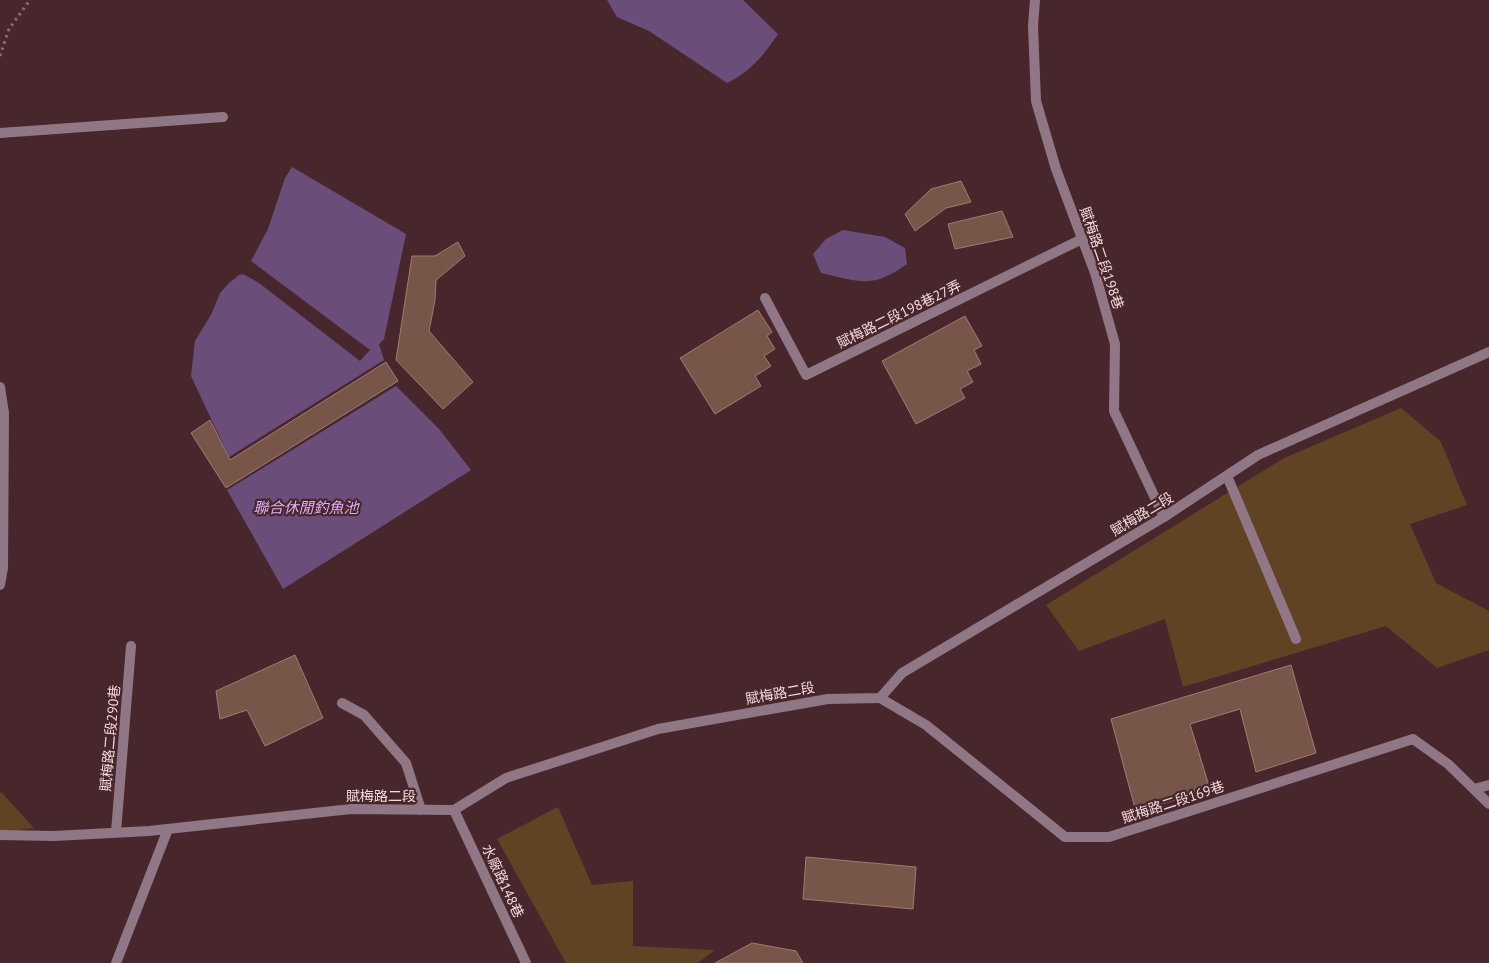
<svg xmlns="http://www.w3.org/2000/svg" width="1489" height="963" font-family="'PT Sans','Noto Sans TC',sans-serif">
<rect width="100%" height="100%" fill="#48272c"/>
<path fill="#5f4323" d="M1401 408 1441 442 1467 505 1410 524 1436 583 1489 611V650L1437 668 1386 626 1183 687 1165 619 1079 651 1046 605 1284 458Z
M0 792 3 794 34 828 0 832Z
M558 807 592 885 633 881V946L715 950 698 963H566L497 839Z"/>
<path fill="#6b4d7a" d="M607 0H743L778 34C764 55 750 72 727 83L649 31 617 17Z
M292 167 406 234 384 339 379 344 384 360 229 457 191 376 195 341 211 315 220 293 229 283 239 275 243 274 259 283 360 361 370 350 251 261 268 229 285 178Z
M843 230 885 237 905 248 907 264C872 289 861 282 821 273L813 254 826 239Z
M396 386 439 429 471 470 283 589 227 490Z"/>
<path fill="#785549" stroke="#a07c6f" d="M961 181 971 202 946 208 915 231 905 214 931 189Z
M1002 211 1013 237 955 249 948 224Z
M458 242 465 256 436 280 435 300 429 331 473 382 443 409 396 360 412 256H435Z
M758 310 772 332 767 336 775 349 764 356 771 366 755 376 761 386 715 414 680 358Z
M965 316 982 346 974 350 981 364 967 371 973 382 960 389 965 398 916 424 882 361Z
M386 362 398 381 226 488 191 433 210 420 230 460Z
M295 655 323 718 265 746 247 710 220 719 216 691Z
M1291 665 1316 753 1256 772 1240 709 1190 724 1210 789 1136 812 1111 719Z
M806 857 916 867 913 909 803 899Z
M752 943 796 951 803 963H715Z"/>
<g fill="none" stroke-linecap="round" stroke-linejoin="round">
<path stroke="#8b6e72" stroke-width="3" stroke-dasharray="2.5 4" stroke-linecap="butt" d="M0 56 9 29 30 0"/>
<path stroke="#907785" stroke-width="10" d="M1035 0 1033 26 1036 101 1056 169 1095 273 1115 344 1114 411 1164 517
M0 133 223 117
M765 298 806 375 1082 239
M0 387 4 413 3 568 0 585
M1227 476 1296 639
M880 698 926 725 1065 837H1109L1413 739 1448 764 1489 804
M342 703 364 715 406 763 421 810
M1474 789 1489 785
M116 832 131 646
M0 835 54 836 149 831 351 809 454 810
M116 963 168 829"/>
<path stroke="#907785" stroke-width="10" d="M526 963 454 810 506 778 658 729 828 699 880 698 902 673 1164 517 1258 455 1489 352"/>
</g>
<g text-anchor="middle" stroke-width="4.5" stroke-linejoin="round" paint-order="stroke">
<g font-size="14" fill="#f1dadc" stroke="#48272c">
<text transform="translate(1102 258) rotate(71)" y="5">賦梅路二段198巷</text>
<text transform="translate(899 314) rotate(-26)" y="5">賦梅路二段198巷27弄</text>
<text transform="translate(1142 514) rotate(-31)" y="5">賦梅路二段</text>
<text transform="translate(780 693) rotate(-10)" y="5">賦梅路二段</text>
<text transform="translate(110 738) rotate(-85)" y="5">賦梅路二段290巷</text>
<text x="381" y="801">賦梅路二段</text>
<text transform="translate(1173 802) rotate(-18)" y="5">賦梅路二段169巷</text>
<text transform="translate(503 881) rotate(65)" y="5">水廠路148巷</text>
</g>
<g font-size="15" font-style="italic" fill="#deaff6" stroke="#48272c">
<text x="306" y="513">聯合休閒釣魚池</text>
</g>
</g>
</svg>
